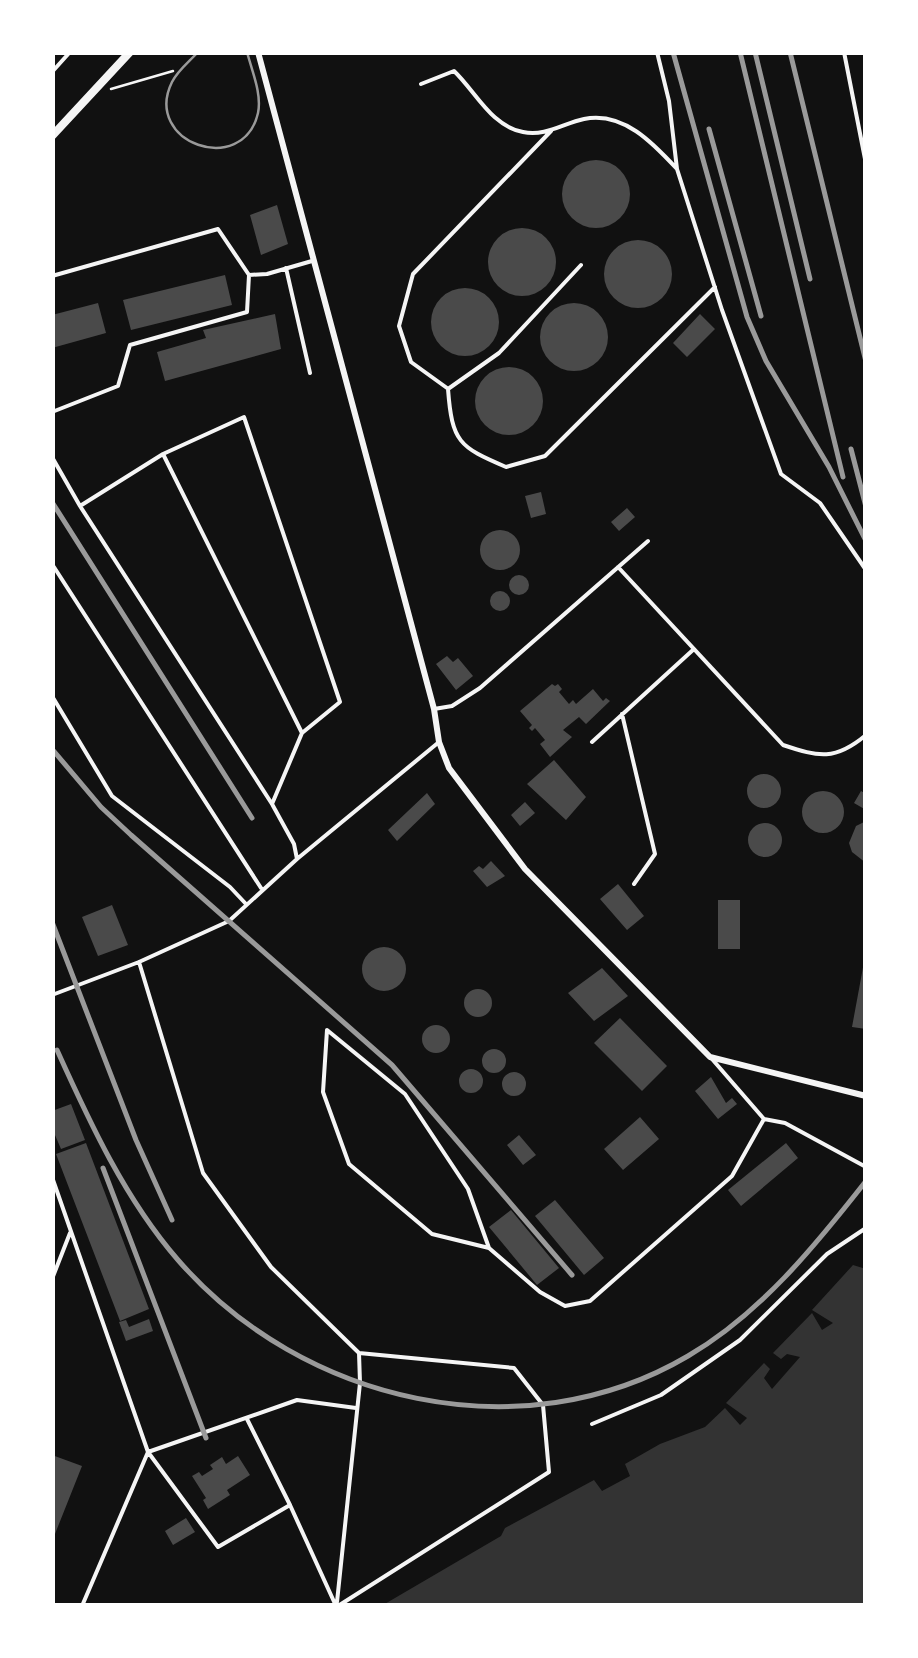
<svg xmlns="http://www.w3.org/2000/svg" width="918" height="1658" font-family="'PT Sans',sans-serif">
<rect width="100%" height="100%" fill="#111"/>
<path fill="#333" d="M853 1265 866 1269 865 1605H383L501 1536 505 1528 594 1480 602 1491 630 1476 625 1464 660 1444 705 1427 725 1408 740 1425 747 1418 726 1403 764 1363 770 1369 764 1378 772 1389 800 1357 787 1354 781 1359 773 1353 812 1313 822 1330 833 1323 812 1310Z"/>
<path fill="#4a4a4a" d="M562 194a34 34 0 1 1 68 0a34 34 0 1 1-68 0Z
M277 205 288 244 261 255 250 215Z
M488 262a34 34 0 1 1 68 0a34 34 0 1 1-68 0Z
M604 274a34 34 0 1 1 68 0a34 34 0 1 1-68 0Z
M225 275 232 305 131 330 123 300Z
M431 322a34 34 0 1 1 68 0a34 34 0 1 1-68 0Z
M540 337a34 34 0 1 1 68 0a34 34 0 1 1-68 0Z
M98 303 106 333 52 348V315Z
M275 314 281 349 165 381 157 352 206 338 203 330Z
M700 314 715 329 687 357 673 343Z
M475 401a34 34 0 1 1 68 0a34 34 0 1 1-68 0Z
M541 492 546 514 531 518 525 496Z
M627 508 635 517 619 531 611 522Z
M480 550a20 20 0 1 1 40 0a20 20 0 1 1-40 0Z
M509 585a10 10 0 1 1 20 0a10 10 0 1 1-20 0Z
M490 601a10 10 0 1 1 20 0a10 10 0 1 1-20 0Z
M447 656 453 662 458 658 473 676 456 690 436 664Z
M552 684 555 686 558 684 562 689 559 692 569 704 573 700 576 704 593 689 603 701 606 698 610 701 586 724 579 717 563 730 572 737 550 757 540 744 545 740 535 728 532 731 529 728 532 725 520 711Z
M554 760 586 797 566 820 527 784Z
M747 791a17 17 0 1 1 34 0a17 17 0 1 1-34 0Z
M802 812a21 21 0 1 1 42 0a21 21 0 1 1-42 0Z
M861 791 866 794V810L854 803Z
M427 793 435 804 397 841 388 830Z
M525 802 535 813 520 826 511 815Z
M866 821V863L852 852 849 843 856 826Z
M748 840a17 17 0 1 1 34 0a17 17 0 1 1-34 0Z
M491 861 505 876 487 887 473 871 479 866 483 869Z
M618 884 644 916 627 930 600 899Z
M718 900H740V949H718Z
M112 905 128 945 98 956 82 917Z
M362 969a22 22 0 1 1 44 0a22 22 0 1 1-44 0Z
M864 962H866V1029L852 1027Z
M602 968 628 996 594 1021 568 993Z
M464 1003a14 14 0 1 1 28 0a14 14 0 1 1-28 0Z
M620 1018 667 1066 642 1091 594 1043Z
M422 1039a14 14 0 1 1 28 0a14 14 0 1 1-28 0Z
M482 1061a12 12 0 1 1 24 0a12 12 0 1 1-24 0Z
M459 1081a12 12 0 1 1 24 0a12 12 0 1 1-24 0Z
M502 1084a12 12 0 1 1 24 0a12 12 0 1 1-24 0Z
M711 1077 726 1103 732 1098 737 1104 718 1119 695 1091Z
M71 1104 85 1140 61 1149 52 1128V1111Z
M640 1117 659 1139 623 1170 604 1149Z
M519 1135 536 1155 523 1165 507 1145Z
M86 1143 149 1309 120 1321 56 1154Z
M786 1143 798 1158 741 1206 728 1190Z
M555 1200 604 1258 584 1275 535 1216Z
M511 1210 559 1268 537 1285 489 1227Z
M149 1319 153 1331 126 1341 119 1322 126 1320 129 1327Z
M52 1455 82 1466 53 1539H52Z
M238 1456 250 1475 227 1490 230 1495 208 1509 203 1500 206 1498 192 1476 199 1472 202 1476 213 1469 210 1465 222 1457 226 1464Z
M186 1518 195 1532 173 1545 165 1531Z"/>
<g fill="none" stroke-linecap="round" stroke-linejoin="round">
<path stroke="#f5f5f5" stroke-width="2.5" d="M111 89 173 71"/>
<path stroke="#f5f5f5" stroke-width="4" d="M657 52 669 101 677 169 722 310 781 474 820 503 866 570
M844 52 866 164
M52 72 70 52
M421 84 454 71C476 92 491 126 523 132 545 137 564 123 584 119 623 111 653 143 677 169
M581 265 499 353 448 389C452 442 459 447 506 467L545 456 715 287
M286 268 310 373
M52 276 218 229 249 275 267 274 312 261
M447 388 411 362 399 326 413 274 551 131
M52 412 118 386 130 345 247 312 249 275
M163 454 302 733 272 804
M52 457 80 506
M52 564 261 888
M618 567 783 745C819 757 835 761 866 735
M52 696 112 796 230 887 246 904
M434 709 452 706 480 688 648 541
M622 714 655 854 634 884
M592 742 694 649
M297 859 294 844 272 804 80 506 163 454 244 417 340 702 302 733
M139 962 203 1173 271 1267 359 1353 514 1368 543 1405 549 1472 338 1606
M52 995 139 962 229 921 297 859 439 742
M764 1119 785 1123 866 1167
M52 1177 148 1452 218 1547 290 1505 336 1606
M489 1248 432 1234 349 1164 323 1092 327 1030 405 1094 468 1189 489 1248 540 1292 565 1306 590 1301 732 1176 764 1119 712 1059
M52 1279 70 1233
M247 1419 290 1505
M592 1424 661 1395 740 1340 827 1254 866 1228
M337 1602 360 1383 359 1353
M82 1606 148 1452 297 1400 356 1408"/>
<path stroke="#f5f5f5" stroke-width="6" d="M258 52 434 709 439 742 449 768 525 869 710 1057 866 1096"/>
<path stroke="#f5f5f5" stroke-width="8" d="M52 136 130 52"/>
<path stroke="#9a9a9a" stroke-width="2.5" d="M198 52C189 62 178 70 172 82 142 143 243 178 258 113 262 94 252 71 247 52"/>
<path stroke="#9a9a9a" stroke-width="5" d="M673 52 747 317 766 361 829 467 866 541
M740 52 843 477
M755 52 810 279
M790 52 866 362
M709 129 761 316
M851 449 866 507
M52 502 252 818
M52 749 101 807 131 835 392 1065 572 1275
M52 922 136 1140 172 1220
M57 1050C90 1123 125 1199 178 1260 302 1403 522 1454 688 1356 760 1314 815 1246 866 1181
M103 1168 206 1438"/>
</g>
<rect width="918" height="1658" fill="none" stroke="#ffffff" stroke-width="110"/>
</svg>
